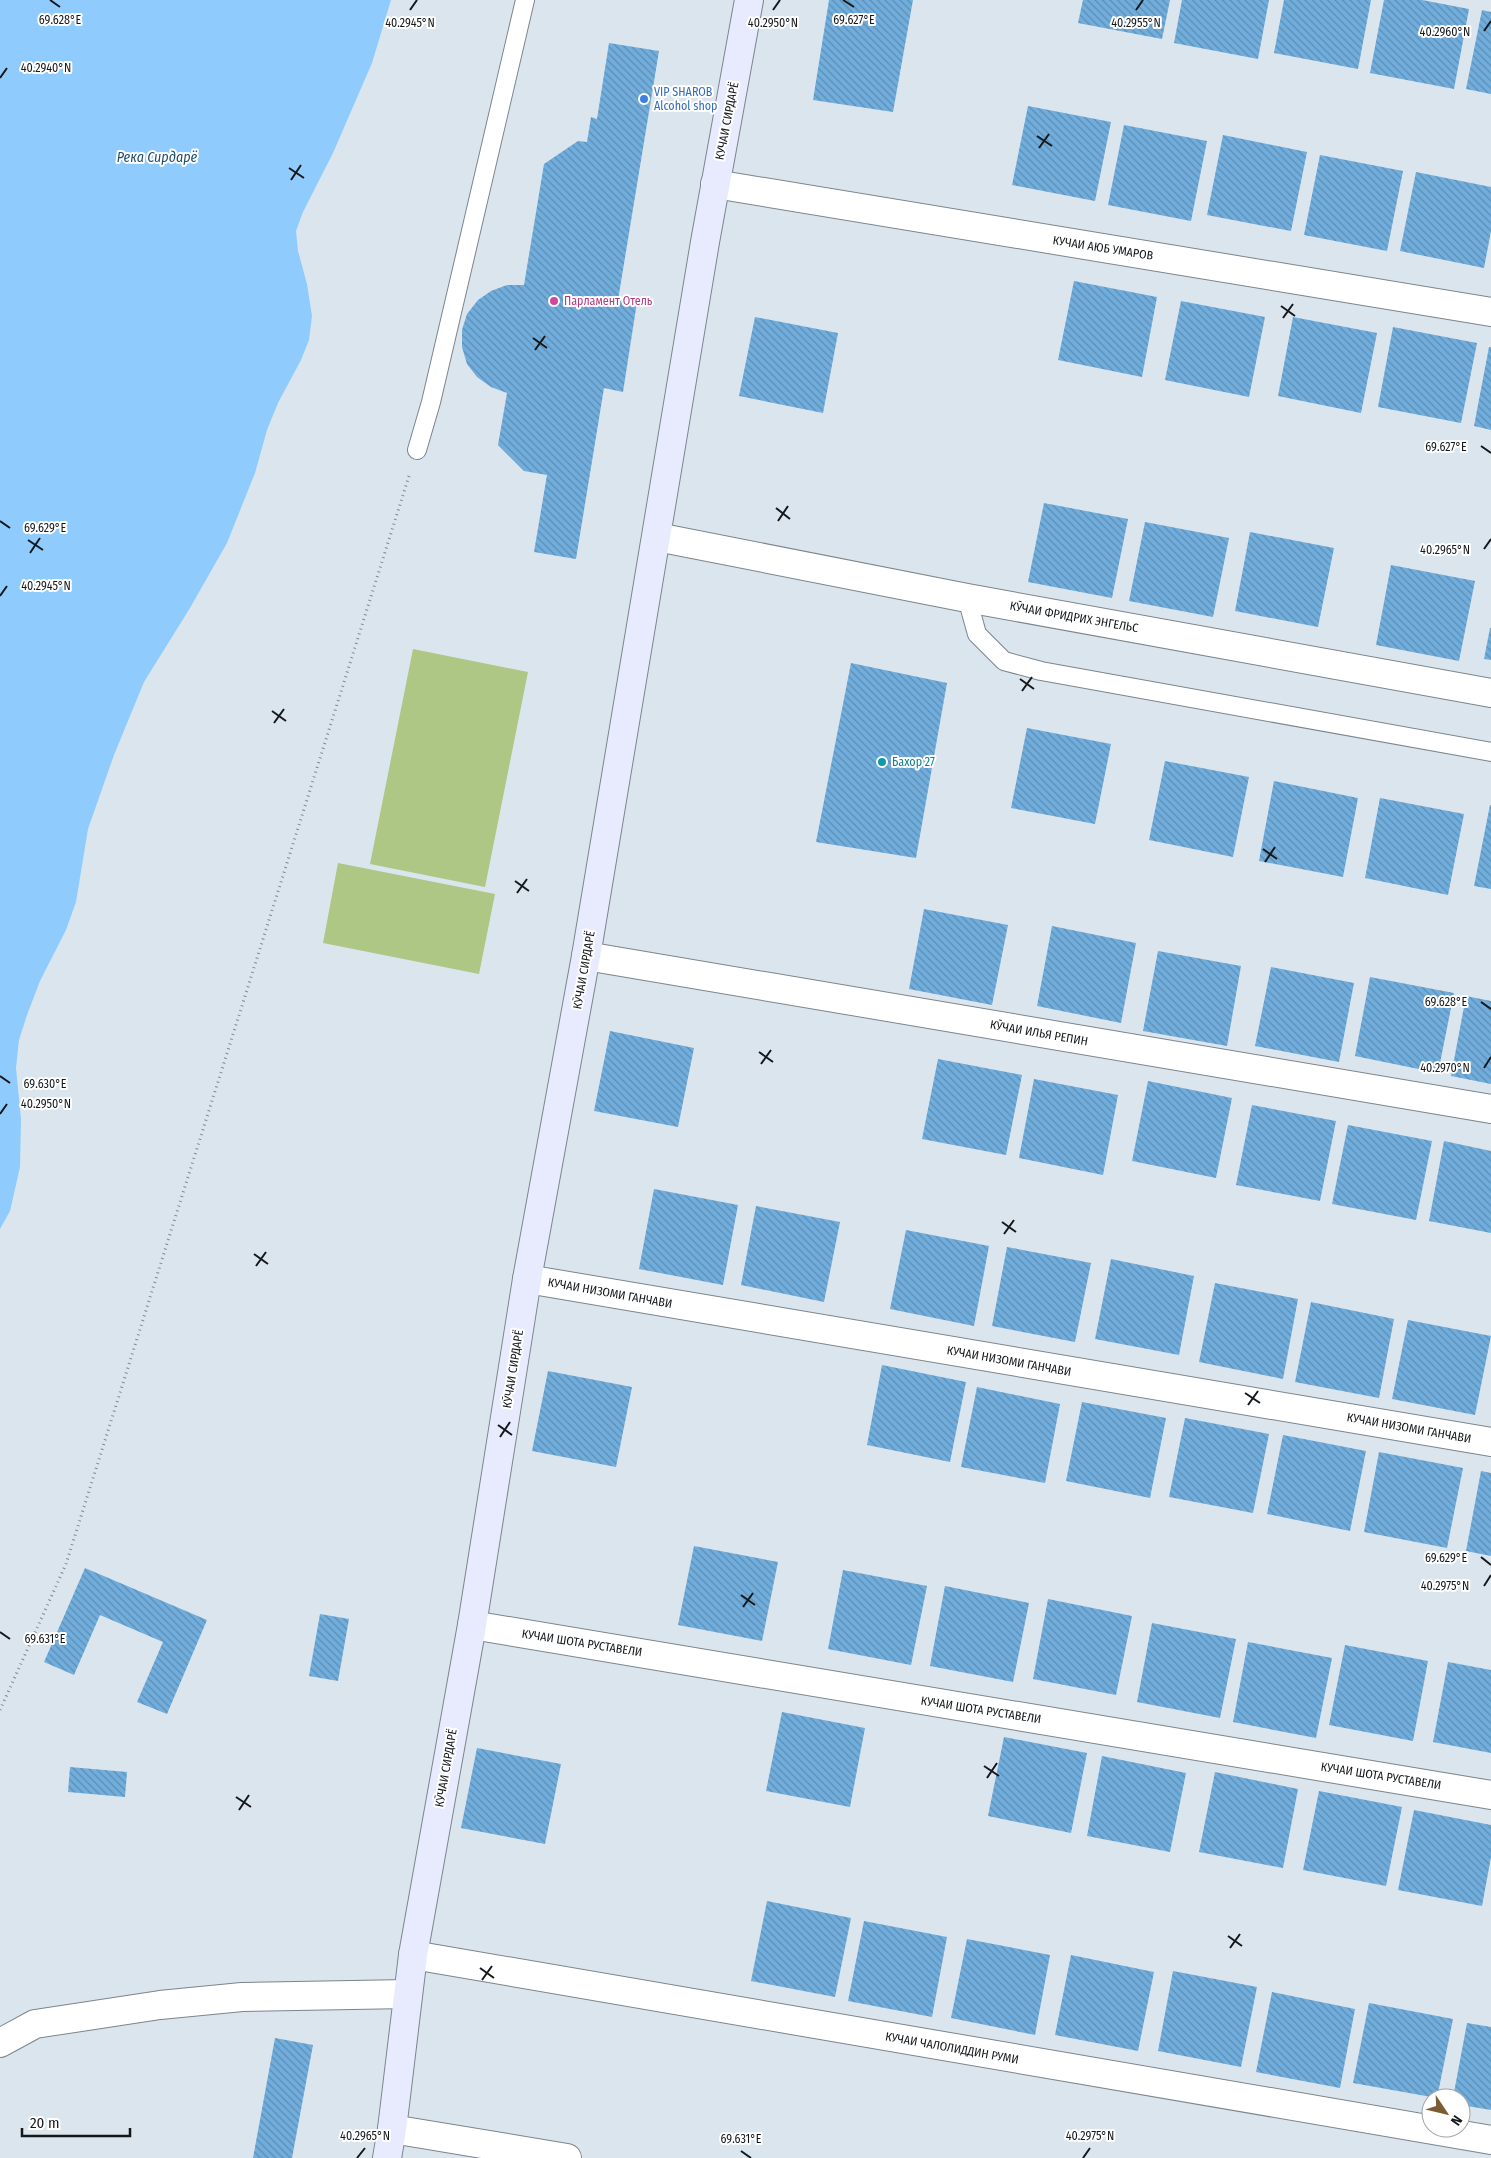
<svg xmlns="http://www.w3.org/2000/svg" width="1491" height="2158" font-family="'Fira Sans Condensed',sans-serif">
<defs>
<pattern id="building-back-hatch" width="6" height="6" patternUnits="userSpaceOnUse" patternTransform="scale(1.25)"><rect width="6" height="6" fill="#71aedd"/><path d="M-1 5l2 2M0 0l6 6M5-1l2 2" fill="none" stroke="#5c8db2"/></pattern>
</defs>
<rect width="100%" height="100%" fill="#dbe5ee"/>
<path fill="#aec784" d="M413 649 528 672 485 887 370 864Z
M338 863 495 894 479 974 323 943Z"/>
<path fill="#8fccfd" d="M0 0H391L372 63 333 153 303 212 296 231 298 251 307 284 312 316 309 340 301 360 278 403 267 430 255 473 227 543 190 608 144 682 114 755 88 829 76 902 66 930 40 981 27 1015 19 1040 16 1068 21 1119 20 1167 10 1211 0 1229Z"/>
<path fill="url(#building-back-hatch)" d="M829 0H913L893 112 813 100Z
M1083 0H1170L1162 39 1078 23Z
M1182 0H1269L1258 59 1174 43Z
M1284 0H1371L1358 69 1274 53Z
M1384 0H1422L1469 9 1454 89 1370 73Z
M1482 10 1491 12V94L1466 89Z
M609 43 659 51 618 300 637 302 623 392 604 388 576 559 534 552 547 475 524 471 498 445 507 393 491 387 477 377 467 364 462 347V330L467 314 478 300 491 291 507 285H524L544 164 578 141 587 142 591 117 597 119Z
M1028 106 1111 122 1095 201 1012 185Z
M1124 125 1207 141 1191 221 1108 205Z
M1223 135 1307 152 1291 231 1207 215Z
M1320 155 1403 171 1387 251 1304 235Z
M1416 172 1491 187V231L1484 268 1400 251Z
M1074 281 1157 297 1142 377 1058 360Z
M1181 301 1265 317 1249 397 1165 380Z
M755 317 838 333 823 413 739 396Z
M1293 317 1377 333 1361 413 1278 396Z
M1393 327 1477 343 1461 423 1378 407Z
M1489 347H1491V430L1474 426Z
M1044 503 1128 519 1112 598 1028 582Z
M1145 522 1229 538 1213 617 1129 601Z
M1250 532 1334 548 1318 627 1235 611Z
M1391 565 1475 581 1459 661 1376 645Z
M1490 628H1491V660L1484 659Z
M851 663 947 683 916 858 816 842Z
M1027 728 1111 744 1095 824 1011 808Z
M1165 761 1249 777 1233 857 1149 840Z
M1274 781 1358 798 1343 877 1259 861Z
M1380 798 1464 814 1448 895 1365 878Z
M1490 805H1491V889L1474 886Z
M924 909 1008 925 992 1005 909 989Z
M1052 926 1136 943 1121 1023 1037 1006Z
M1158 951 1241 966 1227 1046 1143 1031Z
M1271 967 1354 983 1339 1062 1255 1046Z
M1370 977 1454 993 1438 1073 1355 1056Z
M1466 996 1491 1001V1084L1451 1076Z
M610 1031 694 1048 678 1127 594 1111Z
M938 1059 1022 1075 1006 1155 922 1139Z
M1034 1079 1118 1095 1103 1175 1019 1158Z
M1148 1081 1232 1098 1216 1178 1132 1161Z
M1252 1105 1336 1121 1320 1201 1236 1185Z
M1348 1125 1432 1141 1416 1220 1332 1204Z
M1444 1141 1491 1151V1233L1429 1221Z
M654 1189 738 1205 723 1285 639 1269Z
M756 1206 840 1222 824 1302 741 1285Z
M906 1230 989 1246 974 1326 890 1309Z
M1007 1247 1091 1263 1075 1342 992 1326Z
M1111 1259 1194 1276 1179 1355 1095 1339Z
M1215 1283 1298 1299 1283 1379 1199 1362Z
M1311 1302 1394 1319 1379 1398 1295 1382Z
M1408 1320 1491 1336 1475 1415 1392 1399Z
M882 1365 966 1382 950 1462 867 1445Z
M548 1371 632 1387 616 1467 532 1451Z
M977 1387 1060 1404 1045 1483 961 1467Z
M1082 1402 1166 1418 1150 1498 1066 1481Z
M1185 1418 1269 1434 1253 1513 1169 1497Z
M1283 1435 1366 1451 1350 1531 1267 1514Z
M1379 1452 1463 1468 1447 1548 1364 1532Z
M1481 1471 1491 1473V1556L1466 1551Z
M694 1546 778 1562 762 1641 678 1625Z
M85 1568 207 1620 167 1714 137 1702 163 1642 100 1615 74 1675 44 1662Z
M843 1570 927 1586 911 1665 828 1649Z
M945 1586 1029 1603 1013 1682 930 1666Z
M1048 1599 1132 1616 1116 1695 1033 1679Z
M320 1614 349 1619 338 1681 309 1676Z
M1152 1623 1236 1639 1220 1718 1137 1702Z
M1248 1642 1332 1658 1316 1738 1233 1722Z
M1345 1645 1428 1661 1413 1741 1329 1725Z
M1448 1662 1491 1670V1753L1433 1742Z
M782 1712 865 1728 850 1807 766 1791Z
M1004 1737 1087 1753 1071 1833 988 1816Z
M477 1748 561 1764 545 1844 461 1828Z
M1102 1756 1186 1773 1170 1852 1087 1836Z
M70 1767 127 1772 125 1797 68 1792Z
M1215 1772 1298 1789 1283 1868 1199 1852Z
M1319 1791 1402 1807 1386 1886 1303 1870Z
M1414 1810 1491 1825V1857L1482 1906 1398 1890Z
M767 1901 851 1918 835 1997 751 1981Z
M864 1921 947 1937 932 2017 848 2001Z
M967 1939 1050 1955 1035 2035 951 2018Z
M1071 1955 1154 1972 1138 2051 1055 2035Z
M1173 1971 1257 1987 1241 2067 1158 2051Z
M1272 1992 1355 2009 1340 2088 1256 2072Z
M1369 2003 1453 2019 1437 2098 1353 2083Z
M1467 2023 1491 2027V2110L1461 2105V2098H1453Z
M275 2038 313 2045 292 2158H253Z"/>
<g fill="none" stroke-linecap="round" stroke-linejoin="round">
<g stroke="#7c858d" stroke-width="20">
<path id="lane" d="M417 450 431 402 525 0
M967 598 977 634 1004 661 1041 671 1491 752"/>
</g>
<g stroke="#7c858d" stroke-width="30">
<path id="street" d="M715 184 1491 312
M657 537 967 598 1491 693
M586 956 1491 1109
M527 1279 1491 1442
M472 1625 1491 1795
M413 1955 1491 2140
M0 2043 35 2024 160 2005 242 1997 408 1994
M392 2129 567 2158"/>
</g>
<g stroke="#7c858d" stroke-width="30">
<path id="secondary" d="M387 2158 392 2129 413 1955 472 1625 527 1279 586 956 705 242 749 0"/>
</g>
<path stroke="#82898f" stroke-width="3" stroke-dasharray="1 4" stroke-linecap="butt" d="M0 1710 66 1564 409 476"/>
<use href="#lane" stroke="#fff" stroke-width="18"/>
<use href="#street" stroke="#fff" stroke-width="28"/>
<use href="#secondary" stroke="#e8ebfd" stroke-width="28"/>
</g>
<path fill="none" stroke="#14181b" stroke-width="2" d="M50 0 60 7M843 0 854 7M410 10 417 0M773 10 780 0M1136 10 1143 0M1484 31 1491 21M0 78 7 68M1037 136 1052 146M1039 148 1049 134M289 168 304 178M291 180 301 165M1281 306 1295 316M1283 318 1293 304M533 338 547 348M535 350 545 336M1481 446 1491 453M776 508 790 519M0 521 10 528M778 521 788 506M28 540 43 550M1484 549 1491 539M30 553 40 538M0 596 7 586M1020 679 1034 689M1022 691 1032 677M272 711 286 721M274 723 284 709M1263 849 1277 859M1265 862 1275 847M515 881 529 891M517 893 527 879M1481 1002 1491 1009M759 1052 773 1062M761 1064 771 1050M1484 1068 1491 1057M0 1076 10 1083M0 1114 7 1104M1002 1222 1016 1232M1004 1234 1014 1220M254 1254 268 1264M256 1266 266 1252M1245 1393 1260 1403M1248 1405 1258 1391M498 1425 512 1435M500 1437 510 1422M1481 1557 1491 1565M1484 1586 1491 1575M741 1595 755 1605M743 1607 753 1593M0 1632 10 1639M984 1766 999 1776M987 1778 997 1763M236 1797 251 1807M239 1810 249 1795M1228 1936 1242 1946M1230 1948 1240 1934M480 1968 494 1978M482 1980 492 1966M741 2151 751 2158M357 2158 365 2148M1083 2158 1090 2148"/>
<circle fill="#3f7fe0" stroke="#fff" stroke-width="2" cx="644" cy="99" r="5"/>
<circle fill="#d1479c" stroke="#fff" stroke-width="2" cx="554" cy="301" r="5"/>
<circle fill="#0f9aa8" stroke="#fff" stroke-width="2" cx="882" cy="762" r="5"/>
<g text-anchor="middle" stroke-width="4" stroke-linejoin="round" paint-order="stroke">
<g font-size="12" fill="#366cbe" stroke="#fff" text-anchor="start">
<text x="654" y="96">VIP SHAROB<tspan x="654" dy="14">Alcohol shop</tspan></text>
</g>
<g font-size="12" fill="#14181b" stroke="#fff">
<text transform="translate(727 121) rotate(-79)" y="4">КУЧАИ СИРДАРЁ</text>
<text transform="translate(1103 248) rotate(9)" y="4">КУЧАИ АЮБ УМАРОВ</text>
<text transform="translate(1074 617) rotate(10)" y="4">КӮЧАИ ФРИДРИХ ЭНГЕЛЬС</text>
<text transform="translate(584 970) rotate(-80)" y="4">КӮЧАИ СИРДАРЁ</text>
<text transform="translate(1039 1033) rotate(10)" y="4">КӮЧАИ ИЛЬЯ РЕПИН</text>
<text transform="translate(610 1293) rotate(10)" y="4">КУЧАИ НИЗОМИ ГАНЧАВИ</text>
<text transform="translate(1009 1361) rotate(10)" y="4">КУЧАИ НИЗОМИ ГАНЧАВИ</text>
<text transform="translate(513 1369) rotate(-81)" y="4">КӮЧАИ СИРДАРЁ</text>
<text transform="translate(1409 1428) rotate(10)" y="4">КУЧАИ НИЗОМИ ГАНЧАВИ</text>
<text transform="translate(582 1643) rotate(9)" y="4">КУЧАИ ШОТА РУСТАВЕЛИ</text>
<text transform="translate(981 1710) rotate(9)" y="4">КУЧАИ ШОТА РУСТАВЕЛИ</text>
<text transform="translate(446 1768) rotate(-80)" y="4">КӮЧАИ СИРДАРЁ</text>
<text transform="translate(1381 1776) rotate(9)" y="4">КУЧАИ ШОТА РУСТАВЕЛИ</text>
<text transform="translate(952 2048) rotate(10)" y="4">КУЧАИ ЧАЛОЛИДДИН РУМИ</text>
</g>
<g font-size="12" fill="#b23c85" stroke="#fff" text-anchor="start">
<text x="564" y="305">Парламент Отель</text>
</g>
<g font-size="12" fill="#0d838f" stroke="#fff" text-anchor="start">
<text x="892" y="766">Бахор 27</text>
</g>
<g font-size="14" font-style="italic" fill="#1e4c6c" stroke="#fff">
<text x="157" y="162">Река Сирдарё</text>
</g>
</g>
<g font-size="12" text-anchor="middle" fill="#14181b" stroke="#fff" stroke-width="4" stroke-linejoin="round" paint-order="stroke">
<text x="854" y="24">69.627°E</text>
<text x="60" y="24">69.628°E</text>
<text x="410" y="27">40.2945°N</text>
<text x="773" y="27">40.2950°N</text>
<text x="1136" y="27">40.2955°N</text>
<text x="1445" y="36">40.2960°N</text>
<text x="46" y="72">40.2940°N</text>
<text x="1446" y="451">69.627°E</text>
<text x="45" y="532">69.629°E</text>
<text x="1445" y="554">40.2965°N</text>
<text x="46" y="590">40.2945°N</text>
<text x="1446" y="1006">69.628°E</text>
<text x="1445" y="1072">40.2970°N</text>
<text x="45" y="1088">69.630°E</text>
<text x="46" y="1108">40.2950°N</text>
<text x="1446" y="1562">69.629°E</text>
<text x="1445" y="1590">40.2975°N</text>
<text x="45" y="1643">69.631°E</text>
<text x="365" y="2140">40.2965°N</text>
<text x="1090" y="2140">40.2975°N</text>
<text x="741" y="2143">69.631°E</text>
</g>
<g transform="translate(1446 2113) rotate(125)"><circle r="24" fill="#ffffff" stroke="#a1a3a4"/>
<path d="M0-4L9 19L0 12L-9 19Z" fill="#7b5d31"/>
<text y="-8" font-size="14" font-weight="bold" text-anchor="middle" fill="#14181b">N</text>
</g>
<path d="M22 2128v8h108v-8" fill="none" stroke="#14181b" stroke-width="2.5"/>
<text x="30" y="2128" font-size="15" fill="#14181b" stroke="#ffffff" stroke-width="4" paint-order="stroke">20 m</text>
</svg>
